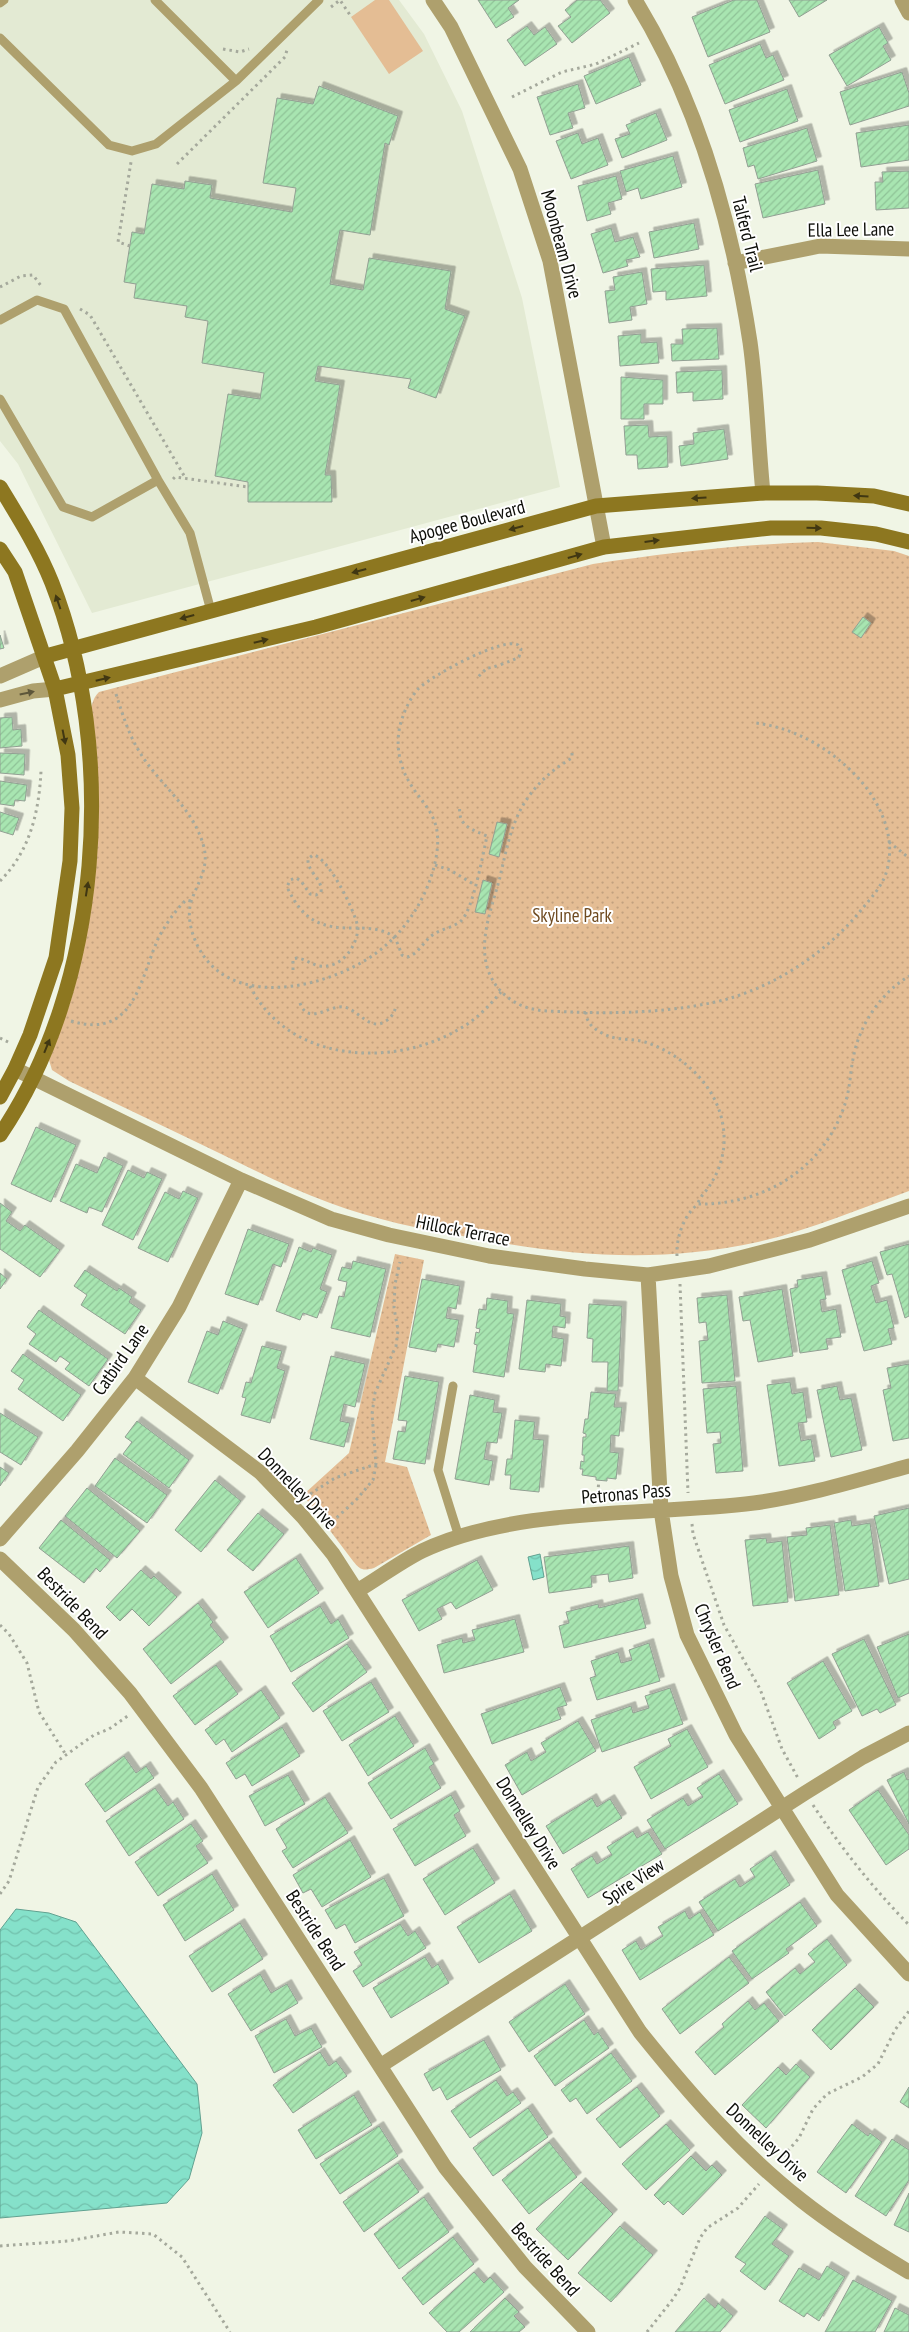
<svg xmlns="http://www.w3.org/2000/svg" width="909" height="2332" font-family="'PT Sans Narrow',sans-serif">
<defs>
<pattern id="grass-dots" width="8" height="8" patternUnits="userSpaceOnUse" patternTransform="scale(1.25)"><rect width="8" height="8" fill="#e4bd94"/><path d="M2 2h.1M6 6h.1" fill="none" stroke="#c2a17e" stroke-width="1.8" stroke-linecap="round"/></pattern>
<pattern id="water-waves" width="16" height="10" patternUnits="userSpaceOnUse" patternTransform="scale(1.25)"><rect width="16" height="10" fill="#85e1ca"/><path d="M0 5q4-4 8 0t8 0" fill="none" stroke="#72c0ac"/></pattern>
<pattern id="building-hatch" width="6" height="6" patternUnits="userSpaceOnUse" patternTransform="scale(1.25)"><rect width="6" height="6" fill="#a8e5b1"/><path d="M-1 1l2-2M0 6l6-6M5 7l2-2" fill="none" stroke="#8fc397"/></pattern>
<filter id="shadow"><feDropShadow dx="4.5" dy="-4.5" stdDeviation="0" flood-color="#0004"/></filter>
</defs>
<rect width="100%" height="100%" fill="#f0f5e5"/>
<path fill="#e3ead3" d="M0 0H399L424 34 462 111 522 298 560 487 92 613 18 464 0 441Z"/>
<path fill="url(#grass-dots)" d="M818 542 894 551 909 556V1191C859 1209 810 1230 758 1242 657 1264 568 1256 468 1237 421 1229 375 1220 330 1203 291 1189 254 1170 217 1152 168 1128 118 1105 69 1081L52 1070 49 1060C55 1039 66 1018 72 996 92 924 99 859 98 784 98 760 80 710 99 692L593 564C667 553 743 544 818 542Z
M395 1254 424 1260 385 1462 407 1467 431 1535 374 1568C363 1571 360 1570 353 1561L303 1495 349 1453Z"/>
<path fill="#e4bd94" d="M375 0H389L423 51 389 74 351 17Z"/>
<path fill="url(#water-waves)" stroke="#61a190" d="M540 1554 544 1577 533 1580 528 1557Z
M16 1909 49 1913 76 1922 197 2084 202 2133 189 2179 167 2203 0 2218V1930Z"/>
<path fill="url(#building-hatch)" stroke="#929f93" filter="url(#shadow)" d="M478 0H519L508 8 514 17 496 28Z
M577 0H600L610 13 572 43 558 26 571 17 565 10Z
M734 0H757L770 32 708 57 692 17Z
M789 0H827L799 17Z
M527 26 534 35 545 27 557 44 525 66 507 40Z
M879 27 888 43 883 46 891 60 847 86 829 55Z
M760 44 766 58 773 55 784 80 725 104 709 65Z
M629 57 641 85 596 104 584 76Z
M902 72 909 93V106L850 125 840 92Z
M578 84 585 108 568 113 573 128 550 135 537 97Z
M319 86 398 116 389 145 385 143 370 235 340 230 330 284 363 290 369 258 451 271 445 309 465 316 436 398 408 388 411 379 318 366 315 381 340 385 325 475H331L332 502H248V482L215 476 228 394 260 399 264 373 202 363 208 321 185 317 187 306 134 298 136 284 124 282 132 232 144 234 152 184 184 189 185 181 212 185 210 198 292 212 296 188 263 183 277 98 313 104Z
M787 89 798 121 740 142 729 110Z
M656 113 667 140 622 158 615 139 630 134 626 125Z
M909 125V160L861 167 856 133Z
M807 128 817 161 758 179 754 165 748 167 743 148Z
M578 133 582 144 598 138 608 165 571 179 556 141Z
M673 156 682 187 641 199 638 188 626 192 620 171Z
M818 170 825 204 763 218 755 184Z
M909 171V208L876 210 875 182H883L882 172Z
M616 176 622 199 608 203 611 214 587 221 578 186Z
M694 223 699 249 654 258 649 232Z
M611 228 615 242 633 237 640 257 626 260 628 266 603 273 591 234Z
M704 265 707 296 666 300V291L653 292 651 269Z
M642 272 647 304 630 307 632 320 609 323 605 291 615 290 613 277Z
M717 328 719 359 672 361 671 344H683L682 329Z
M641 334V343L657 342 659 363 620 366 618 336Z
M722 370 723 399 693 401V392L677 393 676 372Z
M621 377 663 380V404H644V419H621Z
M648 425 649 437 667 436 668 467 638 469 637 455H626L624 426Z
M724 429 728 459 681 466 679 446 694 444 693 433Z
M863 617 871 623 861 638 852 632Z
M0 635 4 648 0 649Z
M12 717 13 730 21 729 22 746 0 748V718Z
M0 753 25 754 24 775 0 773Z
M0 781 27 785 25 801 15 800 14 806 0 804Z
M0 812 19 818 13 835 0 831Z
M497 822 507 824 499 857 489 854Z
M483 880 492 883 485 914 475 912Z
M36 1127 76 1145 51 1202 11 1184Z
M104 1157 123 1166 102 1212 89 1207 87 1213 60 1201 76 1164 97 1173Z
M128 1170 144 1178 147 1172 162 1179 133 1240 102 1225Z
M183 1191 198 1198 168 1262 138 1248 165 1192 179 1199Z
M0 1203 12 1212 6 1221 20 1231 25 1225 60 1250 40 1277 0 1249Z
M248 1229 289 1244 281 1267 273 1264 258 1305 225 1294Z
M909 1244V1316L905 1318 892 1274 887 1275 880 1252Z
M299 1247 311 1252 313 1248 332 1255 320 1289 327 1292 317 1318 303 1313 300 1320 276 1311Z
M353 1261 386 1269 370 1337 331 1328 339 1296 344 1297 347 1282 338 1280 342 1267 351 1269Z
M872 1261 879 1283 871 1286 876 1303 887 1300 894 1328 888 1329 892 1344 864 1351 842 1270Z
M85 1270 117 1291 119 1288 132 1297 129 1302 141 1310 125 1334 81 1305 87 1295 74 1286Z
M0 1273 7 1279 0 1289Z
M822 1276 826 1299 820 1300 822 1312 836 1309 841 1337 826 1339 828 1349 800 1353 790 1289 798 1287 797 1280Z
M422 1279 460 1286 456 1309 448 1307 446 1318 459 1320 454 1347 438 1344 436 1352 409 1347Z
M782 1289 793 1356 758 1362 750 1320 743 1321 739 1297Z
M727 1295 735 1381 702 1383 699 1341 708 1340 706 1322 699 1323 697 1298Z
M487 1298 508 1301 507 1313 514 1314 504 1377 473 1372 477 1345 474 1344 476 1332 479 1333 480 1329 476 1328 479 1309 486 1310Z
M527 1300 561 1304 560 1316 566 1317 565 1328 553 1326 552 1337 564 1339 561 1366 546 1364 545 1372 519 1369Z
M589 1304 622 1306 618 1391H607L608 1362H592L593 1339 587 1338Z
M39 1310 108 1359 89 1386 65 1369 70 1363 60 1356 56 1362 29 1344 36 1334 27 1327Z
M223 1321 243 1329 218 1394 188 1382 207 1331 218 1335Z
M262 1346 282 1351 277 1368 285 1371 270 1423 241 1415 246 1398 242 1397 246 1382 251 1383Z
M23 1354 81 1395 63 1421 18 1389 24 1380 11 1371Z
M331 1356 365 1364 355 1407 344 1404 340 1421 350 1423 344 1447 310 1439Z
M909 1364V1438L893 1441 883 1390 891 1388 887 1368Z
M405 1376 439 1382 425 1464 393 1459 398 1431 405 1432 407 1421 398 1420Z
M790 1382 792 1394 803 1392 807 1422 798 1423 801 1441 811 1439 815 1461 779 1466 767 1385Z
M736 1386 743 1471 716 1473 713 1444 721 1443 720 1432 707 1433 703 1389Z
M837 1386 840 1400 851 1398 862 1450 831 1457 817 1390Z
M591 1392 616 1394 614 1407H622L619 1436 611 1435 610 1452 619 1453 616 1479 607 1478V1481L596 1480V1477L582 1475 583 1469H580L581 1461 584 1462V1455H582L583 1437H586V1434L583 1433 585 1419H588Z
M470 1395 495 1400 493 1412 502 1413 497 1443 487 1442 484 1459 493 1461 489 1485 455 1479Z
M0 1413 38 1437 21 1465 0 1452Z
M515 1420 535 1422 533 1439 544 1440 539 1492 510 1489 511 1475H505L507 1459H512Z
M137 1421 189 1460 169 1488 123 1454 132 1442 125 1437Z
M115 1458 167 1495 147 1523 95 1486Z
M0 1467 9 1473 0 1486Z
M215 1480 241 1501 201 1552 175 1530Z
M87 1488 140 1531 117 1558 65 1516Z
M909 1508V1579L889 1584 874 1516Z
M258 1513 284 1534 253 1571 227 1550Z
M61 1520 110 1560 100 1572 96 1568 84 1583 39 1548Z
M851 1520 852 1526 870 1523 879 1586 845 1591 834 1523Z
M830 1525 839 1595 795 1601 787 1537 807 1535 806 1528Z
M766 1538 767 1543 782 1541 788 1602 753 1606 745 1540Z
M629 1546 633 1578 609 1582 608 1574 591 1576 592 1587 549 1593 544 1557Z
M296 1558 319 1593 268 1628 244 1592Z
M477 1560 493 1590 456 1609 451 1602 437 1609 442 1619 419 1631 402 1600Z
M141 1570 151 1579 154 1576 177 1597 149 1626 132 1609 120 1621 106 1607Z
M638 1598 646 1628 564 1648 559 1626 569 1623 566 1612 598 1604 599 1608Z
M198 1603 213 1622 210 1625 224 1642 171 1684 143 1649Z
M320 1606 331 1624 338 1619 349 1638 291 1672 270 1636Z
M515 1619 524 1652 444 1673 437 1645 462 1638 463 1643 475 1640 472 1630Z
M909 1634V1693L898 1698 877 1647Z
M864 1639 896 1705 880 1713 877 1709 862 1716 832 1654Z
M649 1643 660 1681 597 1700 590 1678 596 1676 591 1661 618 1652 621 1663 632 1660 629 1650Z
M347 1644 367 1672 313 1712 292 1683Z
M823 1661 852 1711 833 1722 836 1728 819 1739 787 1683Z
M216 1665 238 1694 195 1725 173 1696Z
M371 1682 389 1712 342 1741 323 1711Z
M560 1687 567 1705 557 1708 561 1719 492 1744 481 1714Z
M670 1688 683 1724 602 1752 591 1720 631 1706 633 1713 649 1708 645 1696Z
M261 1690 280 1718 232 1752 224 1739 216 1745 205 1730Z
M395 1716 414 1746 368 1776 349 1745Z
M578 1721 596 1751 522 1795 505 1765 527 1752 531 1761 546 1752 541 1743Z
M282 1727 300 1756 252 1786 245 1774 236 1779 226 1763Z
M687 1729 708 1767 651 1799 634 1767 671 1746 668 1739Z
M425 1748 434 1764 429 1767 441 1788 391 1819 368 1783Z
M124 1756 136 1773 146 1766 154 1778 105 1812 85 1784Z
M904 1772 907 1780 909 1779V1824L887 1780Z
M719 1774 738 1804 665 1849 647 1820 683 1798 688 1806 703 1797 697 1788Z
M288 1775 305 1804 265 1826 249 1796Z
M155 1788 168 1806 173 1802 184 1819 129 1856 106 1821Z
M878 1790 909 1835V1849L886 1865 849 1810Z
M451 1795 460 1811 454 1815 466 1836 415 1866 393 1829Z
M325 1797 348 1833 293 1868 282 1851 287 1848 276 1829Z
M592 1798 597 1807 610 1799 622 1818 563 1854 546 1826Z
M191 1824 203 1841 196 1846 208 1863 158 1896 135 1862Z
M633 1831 637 1838 648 1832 662 1854 588 1898 571 1869 592 1856 597 1864 612 1855 607 1847Z
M350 1840 371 1877 322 1907 311 1889 303 1893 293 1875Z
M473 1848 495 1883 445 1915 423 1879Z
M771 1855 790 1885 718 1931 699 1902 735 1879 740 1887 755 1877 750 1869Z
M212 1874 234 1910 185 1941 163 1905Z
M384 1878 404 1916 355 1943 345 1924 336 1929 325 1910Z
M510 1894 532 1931 479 1963 457 1927Z
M800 1902 817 1926 786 1949 789 1953 752 1979 732 1951Z
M685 1911 689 1919 700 1912 714 1935 640 1980 622 1950 636 1941 641 1950 663 1936 658 1927Z
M240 1923 263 1959 212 1992 189 1956Z
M400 1924 408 1936 415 1931 426 1948 363 1987 353 1971 362 1965 354 1952Z
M827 1939 847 1965 785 2016 766 1992 795 1968 800 1974 815 1962 808 1954Z
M425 1957 432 1968 438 1964 449 1983 391 2018 373 1988Z
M729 1957 749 1983 680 2034 662 2009Z
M260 1974 271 1993 287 1984 298 2003 251 2031 228 1994Z
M565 1984 585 2014 529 2052 509 2022Z
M855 1988 874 2007 831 2050 812 2030Z
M748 2001 755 2010 764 2003 779 2021 715 2075 695 2052 724 2027 722 2024Z
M286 2019 295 2036 311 2028 322 2047 274 2073 255 2036Z
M584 2020 594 2035 598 2032 609 2048 555 2086 534 2056Z
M484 2040 501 2070 447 2100 440 2087 433 2091 424 2074Z
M320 2052 329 2066 336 2061 347 2076 293 2113 273 2085Z
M611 2053 632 2081 587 2114 576 2098 570 2102 561 2090Z
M796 2064 810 2077 766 2128 742 2105 778 2067 786 2075Z
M496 2080 507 2096 513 2092 521 2103 470 2138 451 2111Z
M637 2087 660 2116 620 2148 596 2119Z
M909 2087V2108L900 2102Z
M354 2095 372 2125 316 2159 298 2130Z
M528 2108 548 2137 493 2176 473 2148Z
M666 2124 690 2150 646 2190 622 2164Z
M852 2124 868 2136 870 2133 882 2142 846 2193 817 2172Z
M379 2126 398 2156 340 2194 320 2164Z
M892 2139 909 2150V2180L886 2216 855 2196Z
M549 2142 577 2177 529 2214 502 2180Z
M691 2156 706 2171 712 2165 722 2175 683 2215 668 2201 664 2205 654 2195Z
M398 2163 419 2192 364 2232 343 2202Z
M581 2182 613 2214 568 2260 536 2229Z
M909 2193V2232L894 2225Z
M424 2197 449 2232 399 2269 374 2234Z
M765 2216 783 2229 772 2244 789 2256 765 2290 740 2271 746 2264 735 2257Z
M620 2226 653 2255 611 2302 578 2273Z
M453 2237 474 2264 423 2305 402 2278Z
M827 2266 845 2277 819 2321 807 2313 804 2317 779 2301 799 2268 819 2280Z
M474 2272 484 2283 490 2277 504 2292 459 2332H447L429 2313Z
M853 2280 892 2301 875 2332H825Z
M505 2298 519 2312 514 2316 525 2327 519 2332H470Z
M704 2298 715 2308 718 2303 733 2316 720 2332H675Z
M895 2308 909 2315V2332H884Z"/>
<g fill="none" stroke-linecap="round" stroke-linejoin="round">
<path stroke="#a5a99c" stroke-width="3" stroke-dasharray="2.5 4" stroke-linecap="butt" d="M331 7 340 0 350 15
M223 49 240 52 249 49
M512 97 562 72 596 64 639 43
M177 164 285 57 287 50
M130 246 118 242 131 162
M0 287 21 276 33 275 42 287
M80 309 90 315 186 479
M173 479 175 477 248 487
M116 694C124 719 131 742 147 763 166 789 194 812 203 844 210 866 199 880 192 899 185 917 193 940 203 955 241 1012 342 984 385 946 405 929 421 905 430 880 436 863 441 840 435 823 430 808 419 798 411 785 398 765 394 739 403 716 406 707 412 696 418 689 431 676 504 636 518 645L521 649 519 657C514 660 490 669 487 668L476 679
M572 753V758C553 769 537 783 525 802 511 824 506 851 500 877 491 912 473 951 495 984 504 997 518 1006 533 1009 545 1012 558 1011 570 1012 621 1014 675 1012 724 1000 778 985 827 952 862 909 872 897 883 885 887 870 896 838 881 804 860 780 833 750 796 728 756 723
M889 842 909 858
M435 865 450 870 475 885
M0 881C30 851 39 812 41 771
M293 970V959L297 958C305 959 311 964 319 966 341 969 356 948 358 929V928C356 913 328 856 313 855L308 859C307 872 323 879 321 892L316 895 310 894 301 881 296 878 290 880 287 887C303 921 321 929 357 928 368 928 382 929 391 935 398 940 399 949 402 955L407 957C417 955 423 943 430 937 439 929 453 928 461 921 473 910 483 854 487 836 471 829 457 826 460 805
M250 986C288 1063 394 1069 461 1028 477 1019 489 1006 501 992
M300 1003C308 1026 328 1005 344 1007 359 1010 370 1032 386 1021 392 1017 395 1012 396 1005
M586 1012C586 1026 600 1033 611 1037 622 1040 634 1039 645 1042 685 1055 722 1090 724 1135 725 1152 720 1170 710 1185 707 1191 699 1197 698 1204
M71 1021C134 1040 139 982 158 939 164 927 173 914 182 904L186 900 191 901
M0 1038 10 1043
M677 1256C676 1237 684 1215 698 1204 765 1205 824 1168 845 1104 850 1089 850 1074 853 1059 859 1025 880 994 909 976
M680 1284 688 1493
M310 1494 335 1478 376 1464 372 1414 375 1393 396 1346 398 1330 394 1308 395 1284 400 1262
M597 1500 599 1480
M332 1522 357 1499 373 1480 376 1465
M692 1524 693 1534 724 1625 760 1689 782 1749 799 1780
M0 1625 9 1634 27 1663 39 1712 66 1755
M813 1805C842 1849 872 1887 909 1925
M0 1894 9 1881 38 1787 56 1762 94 1735 109 1729 129 1715
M779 2161 799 2138 813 2109 827 2094 862 2077 878 2064 895 2030 909 2011
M0 2246 68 2241 119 2232 153 2234 182 2257 230 2332
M647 2332 673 2299 680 2288 700 2238 707 2228 738 2208 759 2184"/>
<path stroke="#aea06d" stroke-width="9" d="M155 0 236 81 319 0
M0 3 4 0
M0 38 109 145 132 151 156 144 236 81
M0 320 37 300 64 309 158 480 190 533 211 611
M0 399 63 507 92 517 158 480
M453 1386 438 1470 459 1537"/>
<path stroke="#aea06d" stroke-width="15" d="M433 0 451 27 520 169 550 261 604 547
M635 0C698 102 732 224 750 342 757 392 758 443 763 493
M902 0 909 13
M735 263 820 246 909 249
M0 676 46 656
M0 700 33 691 55 689
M15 1069 241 1180 331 1219 389 1235 489 1256 585 1269 648 1275 709 1266 810 1240 909 1206
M648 1275 661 1510 671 1576 687 1635 736 1735 837 1895 909 1974
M135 1378 261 1473 303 1517 333 1554 640 2032C689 2093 740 2152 801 2200 835 2227 872 2250 909 2272
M0 1539 77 1451 135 1378 179 1307 241 1180
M0 1559 74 1630 130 1693 201 1788 445 2167 525 2267 588 2332
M357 1591C379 1578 400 1562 422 1551 516 1506 651 1516 754 1503 806 1496 858 1480 909 1466
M380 2066 805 1793 863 1757 909 1733"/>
<path stroke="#8d7720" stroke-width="15" d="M0 487C19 518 39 550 52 583 118 752 102 985 0 1135
M0 549 15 572 55 689 68 755 72 808 70 861 56 958 30 1035 15 1069 0 1097
M46 656 596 506 763 493H817L874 496 909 504
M55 689 316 627 604 547 771 528H821L876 534 909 542"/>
</g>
<defs><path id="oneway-solid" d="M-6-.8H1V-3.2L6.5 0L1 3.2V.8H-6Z" transform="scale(1.25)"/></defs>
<g fill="#403712">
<use href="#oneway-solid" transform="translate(861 496) rotate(-176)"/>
<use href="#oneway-solid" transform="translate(699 498) rotate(176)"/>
<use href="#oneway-solid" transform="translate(516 528) rotate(165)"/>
<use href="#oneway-solid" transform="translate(814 528) rotate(1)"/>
<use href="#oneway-solid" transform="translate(652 541) rotate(-7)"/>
<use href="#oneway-solid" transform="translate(575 556) rotate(-16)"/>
<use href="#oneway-solid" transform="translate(359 571) rotate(165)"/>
<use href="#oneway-solid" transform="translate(418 599) rotate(-16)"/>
<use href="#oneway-solid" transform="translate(58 602) rotate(-109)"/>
<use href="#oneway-solid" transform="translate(187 617) rotate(165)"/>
<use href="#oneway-solid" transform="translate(261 641) rotate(-14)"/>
<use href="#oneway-solid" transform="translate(103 679) rotate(-13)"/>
<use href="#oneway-solid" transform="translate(64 737) rotate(79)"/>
<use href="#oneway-solid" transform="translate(87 889) rotate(-81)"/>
<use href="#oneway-solid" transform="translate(47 1046) rotate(-68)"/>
</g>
<use fill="#5d563a" href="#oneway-solid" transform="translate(27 693) rotate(-12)"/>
<g text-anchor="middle" stroke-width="4" stroke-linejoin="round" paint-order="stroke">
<g font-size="19" fill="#0c0d08" stroke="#fff">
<text transform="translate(851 229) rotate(-1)" y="7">Ella Lee Lane</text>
<text transform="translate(748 234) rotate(76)" y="7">Talferd Trail</text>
<text transform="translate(562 244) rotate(75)" y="7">Moonbeam Drive</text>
<text transform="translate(467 521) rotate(-15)" y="7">Apogee Boulevard</text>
<text transform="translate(463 1230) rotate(11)" y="7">Hillock Terrace</text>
<text transform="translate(120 1359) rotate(-55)" y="7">Catbird Lane</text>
<text transform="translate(298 1488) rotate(46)" y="7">Donnelley Drive</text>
<text transform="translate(626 1493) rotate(-5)" y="7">Petronas Pass</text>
<text transform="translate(73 1603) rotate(46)" y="7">Bestride Bend</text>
<text transform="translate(718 1646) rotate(67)" y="7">Chrysler Bend</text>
<text transform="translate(529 1823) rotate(58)" y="7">Donnelley Drive</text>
<text transform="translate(633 1881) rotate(-33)" y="7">Spire View</text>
<text transform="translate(316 1930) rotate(57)" y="7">Bestride Bend</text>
<text transform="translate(768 2142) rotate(43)" y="7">Donnelley Drive</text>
<text transform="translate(546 2259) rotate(48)" y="7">Bestride Bend</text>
</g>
<g font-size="19" fill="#6f4b21" stroke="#fff">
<text x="572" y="922">Skyline Park</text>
</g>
</g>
</svg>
